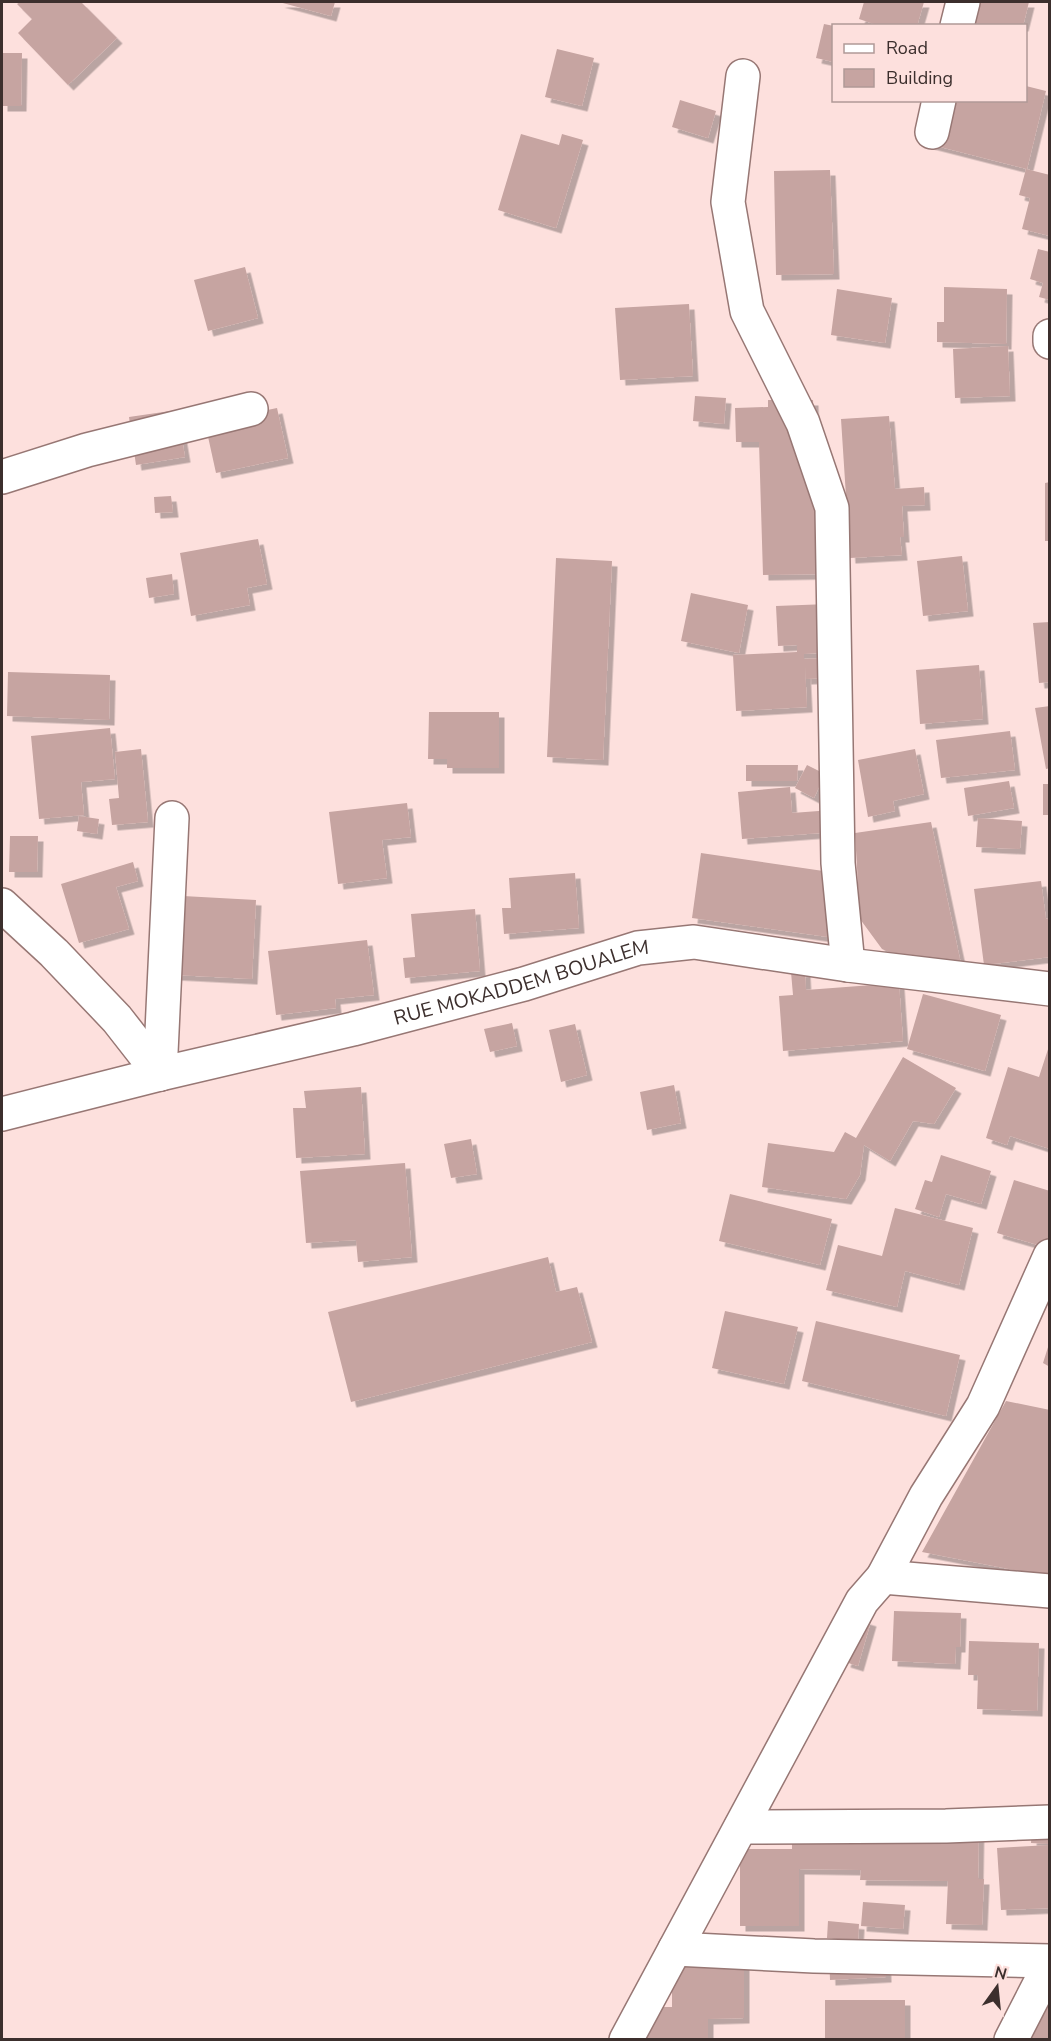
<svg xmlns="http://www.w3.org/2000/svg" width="1051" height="2041" font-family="'Nunito Sans',sans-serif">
<defs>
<filter id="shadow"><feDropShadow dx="5.5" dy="5.5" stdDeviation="0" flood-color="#0004"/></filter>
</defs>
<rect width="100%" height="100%" fill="#fde0dd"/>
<path fill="#c6a4a1" filter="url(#shadow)" d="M20 2H81L117 38 68 85 18 33 32 19 17 4Z
M279 2H335L331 16Z
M864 2H924L917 26H880L859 19Z
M959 2H1029L1023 26H969Z
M824 24 834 26V62L816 58Z
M557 49 594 58 582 106 545 97Z
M2 53H22L21 106H2Z
M1026 86 1046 91 1027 169 917 141 927 100H1026Z
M680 100 716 111 708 138 672 127Z
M521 134 559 145 562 134 583 140 556 228 498 210Z
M1026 169 1050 175V236L1022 229 1030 198 1019 195Z
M830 170 834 274 776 275 774 171Z
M1038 249 1050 252V300L1039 297 1043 283 1030 279Z
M245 267 258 318 208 331 194 280Z
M944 287 1007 289 1006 344 937 342V322H944Z
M837 289 892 298 885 343 831 335Z
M689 304 693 376 620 380 615 308Z
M1008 346 1010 396 955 398 953 349Z
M695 396 726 398 724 424 693 421Z
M768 400H813L819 574 763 575 759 442H736L735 408 768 407Z
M277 408 288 458 216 473 205 423Z
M177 410 185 457 136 465 129 417Z
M889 416 895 489 924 487 925 505 902 506 904 537H900L902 555 850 558 841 419Z
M1050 482V541H1045V483Z
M171 496 173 512 155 513 154 497Z
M258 539 267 584 247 588 250 605 191 616 180 553Z
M962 556 968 611 923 616 917 561Z
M556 558 612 561 603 760 547 757Z
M172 574 174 594 149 598 146 578Z
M691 593 748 605 739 653 681 641Z
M828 604 830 652 804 654V659L822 658 824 678 806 679 805 666 807 707 736 711 733 655 797 652V645L778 646 776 606Z
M1050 622V682L1039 683 1033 623Z
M979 665 983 719 920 724 916 670Z
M8 672 110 675 109 720 7 716Z
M1050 706V768L1046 769 1035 708Z
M429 712H499V768H447V759H428Z
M110 728 115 779 81 782 84 815 39 819 31 736Z
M1010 731 1015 770 941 778 936 740Z
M141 749 148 822 112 825 109 799 119 798 115 752Z
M915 749 924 794 893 801 895 811 868 817 858 760Z
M746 765H798L797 781H746Z
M807 765 825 774 814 798 795 788Z
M1009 781 1014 808 968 816 964 788Z
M1043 784H1050V815H1043Z
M790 787 792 813 832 810 833 832 742 839 738 792Z
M407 803 411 837 382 840 387 878 338 884 329 812Z
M79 816 99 819 97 834 77 831Z
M978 818 1022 821 1020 849 976 847Z
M931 822 961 964 915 963 882 949 860 919 855 833Z
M10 836H38L37 872H9Z
M701 853 837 873 828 937 692 918Z
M133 862 138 881 116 887 129 929 79 943 61 884Z
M575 873 579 928 504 934 502 908H511L509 878Z
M1041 881 1046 919 1050 918V957L984 965 974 889Z
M183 896 256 900 252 979 176 975Z
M475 909 480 971 405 978 403 958 415 957 411 914Z
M367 940 374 995 335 999 336 1008 276 1015 268 951Z
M805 971 806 990 899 983 903 1041 783 1051 779 996 793 995 791 972Z
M923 994 1001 1015 985 1071 907 1049Z
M512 1023 517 1046 490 1052 484 1029Z
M575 1024 587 1075 561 1082 549 1030Z
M1050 1043V1149L1010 1136 1007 1145 986 1138 1008 1067 1039 1077Z
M903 1057 956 1088 934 1124 913 1121 890 1161 864 1145 860 1175 846 1199 762 1187 768 1143 834 1152 845 1132 856 1138Z
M674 1085 681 1123 647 1130 640 1092Z
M361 1087 365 1154 296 1158 293 1108H306L304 1091Z
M471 1139 477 1174 451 1178 444 1144Z
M941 1155 991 1171 981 1204 946 1194 939 1217 915 1209 925 1180 932 1182Z
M405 1163 412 1257 358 1262 356 1240 306 1243 300 1171Z
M1014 1180 1050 1191V1232L1045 1247 997 1233Z
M730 1194 832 1219 820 1265 719 1241Z
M895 1208 973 1228 959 1285 905 1271 897 1307 826 1290 838 1245 882 1256Z
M548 1257 556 1292 577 1287 592 1342 351 1402 328 1312Z
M725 1311 798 1327 784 1384 712 1368Z
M816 1321 960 1355 946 1416 802 1381Z
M1049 1344H1050V1367L1043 1363Z
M1006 1401 1050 1410V1577L922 1552Z
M894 1611 961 1613 960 1647H956L955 1664 892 1661Z
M858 1617 871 1621 858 1666 845 1662Z
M969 1641 1039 1643 1037 1711 977 1709 978 1675H968Z
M792 1814 979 1817 978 1879H984L982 1925 946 1924 948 1881 860 1880 861 1870 799 1869V1926H740V1849H792Z
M1032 1824H1050V1844L1031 1843Z
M1050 1845V1908L1001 1910 997 1848Z
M863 1902 905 1905 903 1929 861 1926Z
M828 1921 859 1924 858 1941 827 1938Z
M885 1950 886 1977 830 1980 829 1953Z
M672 1952H744V2018L708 2019V2040H637L636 2007H672Z
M1050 1973V2040H1015Z
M825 2000H905V2040H825Z"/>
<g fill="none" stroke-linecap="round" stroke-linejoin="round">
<g stroke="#977774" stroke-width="36">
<g id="minor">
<path d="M957 26 963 2"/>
<path d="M743 76 728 202 747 311 803 423 832 508 838 863 848 965"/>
<path d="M932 132 939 100"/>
<path d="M1050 336V342"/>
<path d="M2 477 87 450 251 409"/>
<path d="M2 905 54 953 117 1019 160 1074"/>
<path d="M160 1074 172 818"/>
<path id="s1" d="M2 1114 160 1074 353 1029 524 984 638 948 694 942 848 965 1050 989"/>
<path d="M883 1577 1050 1591"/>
<path d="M741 1827 946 1826 1050 1822"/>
<path d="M675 1949 814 1956 1050 1961"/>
<path d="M626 2040 862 1601 883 1577 926 1496 983 1406 1050 1256"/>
<path d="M1011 2040 1050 1964"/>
</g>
</g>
<use href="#minor" stroke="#fff" stroke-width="33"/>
</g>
<g text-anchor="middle" stroke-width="6" stroke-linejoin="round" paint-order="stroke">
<g font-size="20" fill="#3c2f2d" stroke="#fde0dd">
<text dy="7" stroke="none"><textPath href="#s1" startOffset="536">RUE MOKADDEM BOUALEM</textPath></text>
</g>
</g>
<rect width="1051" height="2041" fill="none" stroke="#3c2f2d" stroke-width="6"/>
<rect x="832" y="24" width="195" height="78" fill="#fde0dd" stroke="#b09997" stroke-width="1.5"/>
<rect x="844" y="44" width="30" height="9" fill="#ffffff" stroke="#b09997" stroke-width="1.5"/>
<text x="886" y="54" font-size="18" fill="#3c2f2d">Road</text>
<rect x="844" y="69" width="30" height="18" fill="#c6a4a1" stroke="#b09997" stroke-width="1.5"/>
<text x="886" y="84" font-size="18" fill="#3c2f2d">Building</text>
<g transform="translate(997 1987) rotate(15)" stroke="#fde0dd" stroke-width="4.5" paint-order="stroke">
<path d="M0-4.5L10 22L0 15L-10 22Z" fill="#3c2f2d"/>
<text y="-9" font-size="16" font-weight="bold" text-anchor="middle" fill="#3c2f2d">N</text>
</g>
</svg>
